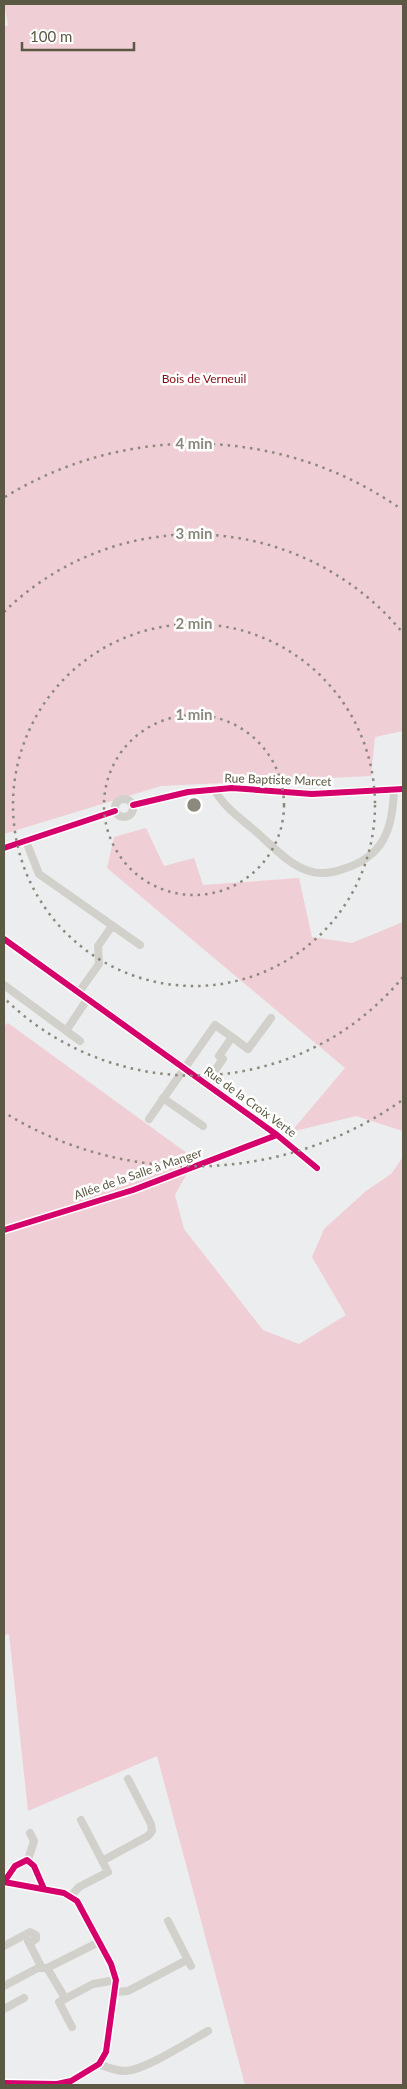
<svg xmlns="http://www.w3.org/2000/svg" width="407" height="2089" font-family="Lato,sans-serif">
<rect width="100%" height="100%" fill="#ecedee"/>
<path fill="#f0ced5" d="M4 4H403V731L375 737 371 776 161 786 4 834V27L8 25Z
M146 828 164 866 194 858 203 885 299 878 312 937 352 943 403 922V1131L356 1116 291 1132 345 1068 107 868 114 837Z
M8 1023 195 1159 175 1195 184 1229 263 1330 299 1344 346 1315 312 1257 324 1229 366 1191 391 1174 403 1157V2085H245L157 1756 28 1811 9 1634 4 1635V1026Z"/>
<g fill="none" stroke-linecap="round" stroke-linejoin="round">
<path stroke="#c8c8c3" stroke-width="8" stroke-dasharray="8 4" stroke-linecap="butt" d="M154 1046 168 1056"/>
<path stroke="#d1d0ca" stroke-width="8" d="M214 789C223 806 240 818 254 830 271 844 288 865 309 871 321 875 332 873 343 869 384 857 393 828 394 789
M115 808a9 9 0 1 1 18 0a9 9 0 1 1-18 0Z
M133 805 188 792 232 788 312 794 403 789
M26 841 39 874 140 945
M4 848 115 811
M4 939 154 1046
M4 985 80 1041
M79 992 99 964 98 946 112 926
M66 1031 88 998
M168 1056 277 1135 317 1168
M206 1083 223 1059 219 1056 232 1037 248 1049 271 1018
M163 1098 203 1126
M149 1119 215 1025 232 1037
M4 1230 133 1190 277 1135
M28 1860 34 1841 30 1833
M102 1861 148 1836 152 1831 151 1824 128 1779
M70 1897 79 1887 108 1872 81 1820
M168 1921 191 1966
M28 1941 42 1968
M4 1946 30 1932 36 1935V1939L30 1943
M47 1968 65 1998
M4 1986 38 1968H47L99 1942
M115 1992 128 1991 187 1960
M4 2009 24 1998
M72 2027 59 2002 93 1984 116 1980
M99 2064C108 2068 116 2071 126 2071 147 2069 188 2042 208 2031
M4 2083 57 2084 71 2081 99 2064 106 2052 116 1980 111 1964 77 1901 64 1893 4 1882 15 1866 27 1860 34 1866 44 1889"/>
<g stroke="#fff" stroke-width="9">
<path id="cycleway" d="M133 805 188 792 232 788 312 794 403 789
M4 848 115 811
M4 939 277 1135 317 1168
M4 1230 133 1190 277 1135
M4 2083 57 2084 71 2081 99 2064 106 2052 116 1980 111 1964 77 1901 64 1893 4 1882 15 1866 27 1860 34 1866 44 1889"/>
</g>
<use href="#cycleway" stroke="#d6006c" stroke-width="6"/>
</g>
<g fill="none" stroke="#8b897c" stroke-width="2.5" stroke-dasharray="2.5 5">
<circle cx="194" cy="805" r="90"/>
<circle cx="194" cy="805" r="181"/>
<path d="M403 977A271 271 0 0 1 4 998M4 612A271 271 0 0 1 403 633"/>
<path d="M401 1101A361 361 0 0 1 5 1113M5 497A361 361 0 0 1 401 509"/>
</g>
<g text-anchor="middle" stroke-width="5" stroke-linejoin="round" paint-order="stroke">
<g font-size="12" fill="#820d17" stroke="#fff">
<text x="204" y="383">Bois de Verneuil</text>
</g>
<g font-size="12" fill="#5b5843" stroke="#fff">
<text transform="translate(278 780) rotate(2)" y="4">Rue Baptiste Marcet</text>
<text transform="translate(250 1102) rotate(36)" y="4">Rue de la Croix Verte</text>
<text transform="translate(138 1174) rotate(-19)" y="4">Allée de la Salle à Manger</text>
</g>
</g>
<circle cx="194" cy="805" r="8" fill="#8b897c" stroke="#fff" stroke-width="2.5"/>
<g font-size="15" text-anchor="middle" font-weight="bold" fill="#8b897c" stroke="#fff" stroke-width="5" stroke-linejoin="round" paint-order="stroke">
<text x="194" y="449">4 min</text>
<text x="194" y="539">3 min</text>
<text x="194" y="629">2 min</text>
<text x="194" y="720">1 min</text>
</g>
<rect width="407" height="2089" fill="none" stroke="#5b5843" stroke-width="10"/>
<path d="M22 42v8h112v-8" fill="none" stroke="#5b5843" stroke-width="2.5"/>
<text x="30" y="42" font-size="15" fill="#5b5843" stroke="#ffffff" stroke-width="4" paint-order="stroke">100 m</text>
</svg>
